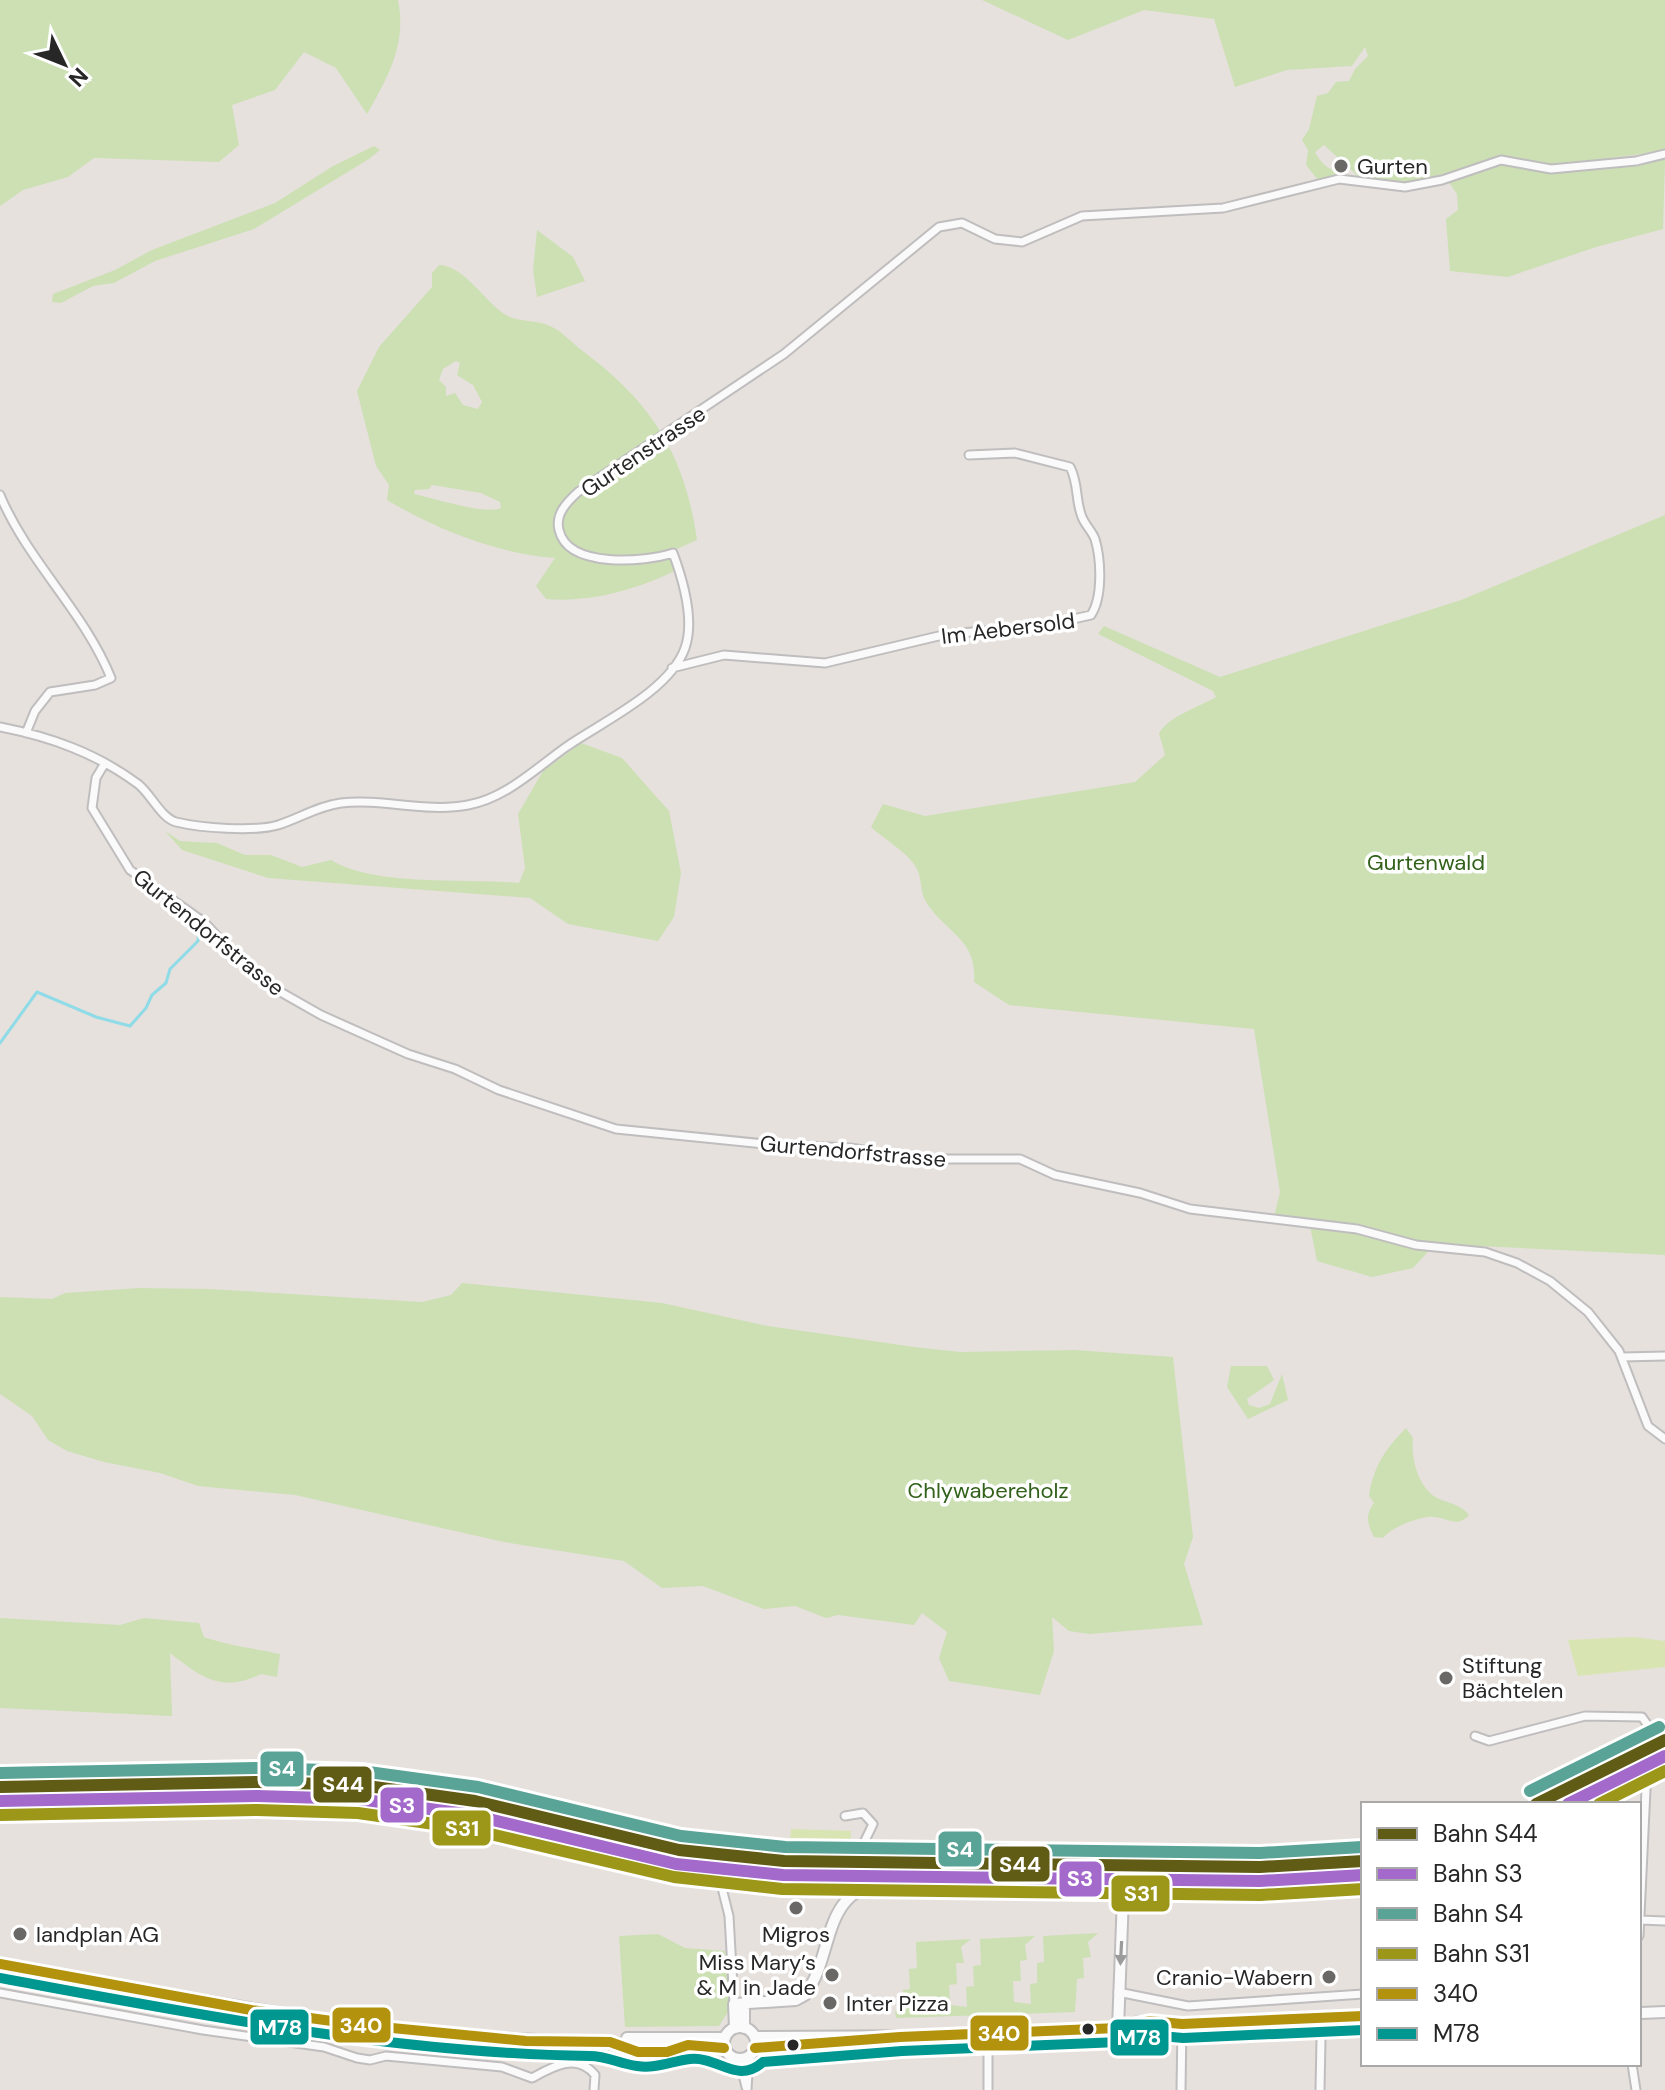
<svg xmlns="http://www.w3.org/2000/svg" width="1665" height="2090" font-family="'DM Sans',sans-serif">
<rect width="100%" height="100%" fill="#e6e1dc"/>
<path fill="#cce0b4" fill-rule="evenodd" d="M0 0H398C407 44 388 77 367 114L336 68 304 52 275 90 232 105 239 145 219 162 94 158 68 177 23 190 0 206Z
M982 0H1665V151L1555 165 1507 158 1421 184 1384 183 1359 177 1324 145 1315 152C1327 173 1332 167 1345 175L1318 180 1306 165 1308 150 1302 140 1309 129 1317 96 1328 93 1336 82 1349 81 1355 69 1368 56 1365 47 1352 66 1287 70 1235 87 1214 19 1144 10 1068 40Z
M374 146 380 150 369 159 254 229 155 261 114 283 93 286 61 303 52 302 53 294 115 270 152 250 275 203 333 166Z
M1662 158 1665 161 1663 229 1596 247 1508 277 1450 271 1446 219 1458 210 1457 194 1448 181 1503 164 1569 171Z
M537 230 573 257 585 281 537 297 533 270Z
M439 265C466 266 485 304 508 316 520 322 537 320 550 326 562 331 573 344 584 352 652 403 685 455 697 540L672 551 678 569C640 589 589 603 546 599L536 586 555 558C499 554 435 529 387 500L389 485 376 466 357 391 379 347 432 287V273ZM456 361 460 363 457 375 473 385 482 402 478 409 463 405 455 393 446 396V387L439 380 443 369ZM432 485 481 493 500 502 501 508C485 515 433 498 414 494L415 490 429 489Z
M1665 515V1255L1435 1244 1413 1268 1372 1277 1317 1261 1309 1221 1274 1217 1280 1192 1254 1029 1009 1005 974 982C978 938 943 932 925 900 920 891 922 879 917 869 910 854 884 839 871 827L883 804 925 816 1135 782 1165 755 1159 733C1171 715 1197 708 1216 697L1213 691 1098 634 1104 626 1220 677 1461 600Z
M581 743 622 758 669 811 681 873 674 917 658 941 568 924 530 898 268 878 182 850 165 831 180 841 217 843 245 855H271L302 867 331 860C375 887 466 878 519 883L525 868 518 814 543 771Z
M462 1283 662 1303 768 1326 914 1347 960 1352 1074 1350 1173 1357 1193 1537 1184 1564 1203 1625 1089 1634 1069 1631 1052 1617 1054 1651 1040 1695 949 1681 939 1658 947 1632 922 1613 914 1625 838 1615 826 1618 795 1606 764 1609 703 1586 662 1588 624 1561 504 1542 295 1495 198 1486 160 1473 104 1462 67 1451 48 1440 32 1416 0 1394V1297L52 1299 65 1293 139 1288 210 1289 422 1302 451 1295Z
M1231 1366H1267L1274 1380 1247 1399 1249 1405 1259 1408 1270 1404 1282 1374 1288 1400 1248 1419 1227 1387Z
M1406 1428 1413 1438C1411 1455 1416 1480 1430 1493 1442 1504 1458 1501 1469 1515 1455 1530 1446 1515 1428 1517 1414 1519 1392 1527 1383 1538L1374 1537C1367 1523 1365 1515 1374 1503L1369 1496C1373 1467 1386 1448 1406 1428Z
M0 1618 120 1625 144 1618 199 1623 204 1637C230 1646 253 1648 280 1654L277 1677 261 1674C222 1693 202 1678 170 1653L172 1716 0 1708Z
M1098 1933 1088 1942 1091 1957 1083 1958 1084 1978 1077 1979 1075 2012 896 2018 895 2011 903 2010V1990L910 1989 909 1969 917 1968 916 1942 971 1939 961 1947 964 1963H956L957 1984 949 1985 950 2005 967 2007 966 1987 974 1986 973 1966 981 1965 980 1939 1035 1936 1025 1945 1027 1960 1020 1961 1021 1981H1013L1014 2002 1031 2004 1030 1984 1037 1983V1963L1044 1962 1043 1936Z
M658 1934 685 1948 725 1951 731 2007 719 2026 625 2027 619 1936Z"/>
<path fill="#d8e5b2" d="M1633 1637 1665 1641V1667L1578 1676 1568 1640Z
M791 1829 851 1831 850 1851 790 1844Z"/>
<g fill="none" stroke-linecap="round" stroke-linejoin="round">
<path stroke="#8fdbe7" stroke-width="3" d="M0 1043 37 992 96 1017 130 1026 146 1008 152 995 166 983 170 969 198 941 199 929"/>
<g stroke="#bfbdbe" stroke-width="11">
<path id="street" d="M0 495C28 562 84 611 111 678L95 685 50 692 35 711 26 733
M672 668 724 655 825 663 947 634 1038 627 1091 615C1103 597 1101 559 1095 539 1092 531 1085 525 1082 517 1075 500 1079 484 1070 467L1015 453 969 455
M0 727C51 737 96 753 138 784 151 794 161 818 176 822 201 828 254 832 278 825 300 818 318 806 341 803 382 798 426 813 468 805 506 798 535 769 566 747 600 723 670 691 685 648 695 620 683 580 673 553 645 562 568 569 559 530 555 514 567 502 578 492L784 354 939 227 962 223 995 239 1022 242 1082 216 1223 208 1339 179 1405 187 1442 180 1501 160 1551 169 1636 161 1665 154
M105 763 96 778 92 808 130 870 204 922 245 966 270 986 321 1015 408 1054 455 1069 499 1090 616 1129 765 1144 850 1148 921 1159H1020L1055 1175 1140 1193 1190 1209 1357 1229 1416 1245 1485 1252 1517 1263 1550 1281 1588 1312 1619 1351 1648 1426 1665 1439
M1622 1357 1665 1356
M1475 1736 1489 1741 1585 1716 1642 1717 1649 1727 1639 1936
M845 1816 863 1813 873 1824 859 1853 863 1887
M716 1864 729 1916 734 2004
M1640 1920 1665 1921
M1118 1992 1188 2006 1363 1994
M0 1993 203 2030 324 2047 357 2058 370 2060 386 2056 502 2067 532 2078C552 2067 577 2052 595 2075L594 2090
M739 2059 746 2087
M1632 2064 1636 2090
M747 2090 749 2056
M988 2090V2054
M1181 2090 1182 2024
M1320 2090 1321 2039"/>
</g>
<g stroke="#bfbdbe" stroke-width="14">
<path id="secondary" d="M0 1964C144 1990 287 2018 433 2033 530 2042 627 2043 724 2048
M744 2003V2028
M1641 2013 1665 2012
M724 2043a16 16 0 1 1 32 0a16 16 0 1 1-32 0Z
M735 2028 734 2004 796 2000 805 1995C836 1953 819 1889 889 1881L1099 1878 1114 1884 1123 1897 1118 2028
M1118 2028C1139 2020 1158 2019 1180 2024
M755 2037 948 2036 1118 2028C1141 2032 1160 2031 1182 2024L1363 2016
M627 2038H725
M755 2048 894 2038"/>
</g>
<use href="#street" stroke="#fbfafa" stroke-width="7"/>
<use href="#secondary" stroke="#fbfafa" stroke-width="10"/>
<g stroke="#fff" stroke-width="16">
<path id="bus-1" d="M0 1964 251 2010 361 2025 526 2041 610 2042 638 2052H667L688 2045 724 2048
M755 2048 900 2037 1118 2028 1150 2021 1182 2024 1363 2016"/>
</g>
<g stroke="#fff" stroke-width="16">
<path id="bus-2" d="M0 1978C195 2014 391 2053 590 2056 607 2056 620 2064 637 2066 656 2069 672 2061 690 2059 718 2056 737 2085 763 2062L902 2051 1119 2042 1150 2035 1183 2038 1363 2030"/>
</g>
<use href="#bus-1" stroke="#b3920e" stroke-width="10"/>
<use href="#bus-2" stroke="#009790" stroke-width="10"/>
<g stroke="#fff" stroke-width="18">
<path id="rail-1" d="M0 1787 257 1782 360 1785 475 1801 679 1850 784 1861 1260 1867 1363 1861
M1536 1804 1665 1740"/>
</g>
<g stroke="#fff" stroke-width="18">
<path id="rail-2" d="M0 1801 257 1796 359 1799 472 1815 676 1864 783 1875 1260 1881 1363 1875
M1568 1804 1665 1756"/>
</g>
<g stroke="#fff" stroke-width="18">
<path id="rail-3" d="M0 1773 257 1768 361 1771 478 1787 681 1836 785 1847 1260 1853 1362 1847
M1530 1791 1659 1727"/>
</g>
<g stroke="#fff" stroke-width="18">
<path id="rail-4" d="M1599 1804 1665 1771
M0 1815 257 1810 358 1813 469 1829 674 1877 782 1889 1260 1895 1363 1889"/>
</g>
<use href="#rail-1" stroke="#605b15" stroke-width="12"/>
<use href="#rail-2" stroke="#a369cb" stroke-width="12"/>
<use href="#rail-3" stroke="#59a496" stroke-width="12"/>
<use href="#rail-4" stroke="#9c9719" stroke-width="12"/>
</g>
<defs><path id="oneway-solid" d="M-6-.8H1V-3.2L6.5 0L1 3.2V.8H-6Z" transform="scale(2)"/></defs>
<use fill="#9c9b9b" href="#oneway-solid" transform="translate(1121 1953) rotate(93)"/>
<g fill="#6a6866" stroke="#fff" stroke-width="3">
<circle cx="1341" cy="166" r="8"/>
<circle cx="1446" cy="1678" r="8"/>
<circle cx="796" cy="1908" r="8"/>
<circle cx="20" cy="1934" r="8"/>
<circle cx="832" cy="1975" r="8"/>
<circle cx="1329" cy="1977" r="8"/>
<circle cx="830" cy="2003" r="8"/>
</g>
<g fill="#272727" stroke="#fff" stroke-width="3">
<circle cx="1088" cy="2029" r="7"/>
<circle cx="793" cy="2045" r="7"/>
</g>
<g text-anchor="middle" stroke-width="7" stroke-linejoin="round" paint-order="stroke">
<g font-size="22" fill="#272727" stroke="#fff" text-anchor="start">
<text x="1357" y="174">Gurten</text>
<text x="1462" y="1673">Stiftung<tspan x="1462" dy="25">Bächtelen</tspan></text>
<text x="36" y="1942">landplan AG</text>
<text x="796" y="1942" text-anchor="middle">Migros</text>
<text x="816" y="1970" text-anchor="end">Miss Mary’s<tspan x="816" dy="25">&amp; M in Jade</tspan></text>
<text x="1313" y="1985" text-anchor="end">Cranio-Wabern</text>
<text x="846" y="2011">Inter Pizza</text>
</g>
<g font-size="22" fill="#272727" stroke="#fff">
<text transform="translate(643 451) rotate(-34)" y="8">Gurtenstrasse</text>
<text transform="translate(1008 628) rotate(-7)" y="8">Im Aebersold</text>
<text transform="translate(209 932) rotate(39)" y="8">Gurtendorfstrasse</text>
<text transform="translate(853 1151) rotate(5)" y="8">Gurtendorfstrasse</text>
</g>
<g font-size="22" fill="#31611a" stroke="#fff">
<text x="1426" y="870">Gurtenwald</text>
<text x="988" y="1498">Chlywabereholz</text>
</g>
</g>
<g stroke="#fff" stroke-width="3">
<rect x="259" y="1750" width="46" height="38" rx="8" fill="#59a496"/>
<rect x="312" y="1765" width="61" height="39" rx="8" fill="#605b15"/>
<rect x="379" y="1786" width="46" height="38" rx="8" fill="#a369cb"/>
<rect x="431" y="1809" width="61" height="38" rx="8" fill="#9c9719"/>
<rect x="937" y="1830" width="46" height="38" rx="8" fill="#59a496"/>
<rect x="990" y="1845" width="61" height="38" rx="8" fill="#605b15"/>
<rect x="1058" y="1860" width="45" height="38" rx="8" fill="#a369cb"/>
<rect x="1110" y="1874" width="61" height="39" rx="8" fill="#9c9719"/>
<rect x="331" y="2006" width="61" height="38" rx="8" fill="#b3920e"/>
<rect x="249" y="2008" width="61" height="38" rx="8" fill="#009790"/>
<rect x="969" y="2014" width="61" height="38" rx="8" fill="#b3920e"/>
<rect x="1109" y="2018" width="61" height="39" rx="8" fill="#009790"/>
</g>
<g font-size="22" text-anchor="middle" font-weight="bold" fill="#fff">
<text x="282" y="1776">S4</text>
<text x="343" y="1792">S44</text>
<text x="402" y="1813">S3</text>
<text x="462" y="1836">S31</text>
<text x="960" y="1857">S4</text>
<text x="1020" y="1872">S44</text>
<text x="1080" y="1886">S3</text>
<text x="1141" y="1901">S31</text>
<text x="361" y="2033">340</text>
<text x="280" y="2035">M78</text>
<text x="999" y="2041">340</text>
<text x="1139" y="2045">M78</text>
</g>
<rect x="1361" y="1802" width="280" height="264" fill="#ffffff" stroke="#a9a9a9" stroke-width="2"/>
<rect x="1377" y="1828" width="40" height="12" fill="#605b15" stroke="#a9a9a9" stroke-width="2"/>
<text x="1433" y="1842" font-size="24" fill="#272727">Bahn S44</text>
<rect x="1377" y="1868" width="40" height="12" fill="#a369cb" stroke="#a9a9a9" stroke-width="2"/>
<text x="1433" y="1882" font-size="24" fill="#272727">Bahn S3</text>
<rect x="1377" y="1908" width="40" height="12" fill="#59a496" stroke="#a9a9a9" stroke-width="2"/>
<text x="1433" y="1922" font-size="24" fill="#272727">Bahn S4</text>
<rect x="1377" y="1948" width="40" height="12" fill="#9c9719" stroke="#a9a9a9" stroke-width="2"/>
<text x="1433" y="1962" font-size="24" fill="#272727">Bahn S31</text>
<rect x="1377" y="1988" width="40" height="12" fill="#b3920e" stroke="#a9a9a9" stroke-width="2"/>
<text x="1433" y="2002" font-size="24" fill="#272727">340</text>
<rect x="1377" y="2028" width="40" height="12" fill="#009790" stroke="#a9a9a9" stroke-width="2"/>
<text x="1433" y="2042" font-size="24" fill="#272727">M78</text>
<g transform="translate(64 64) rotate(133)" stroke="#ffffff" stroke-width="6" paint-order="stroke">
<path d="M0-6L14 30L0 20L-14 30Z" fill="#272727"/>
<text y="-12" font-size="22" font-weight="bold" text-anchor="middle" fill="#272727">N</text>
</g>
</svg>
